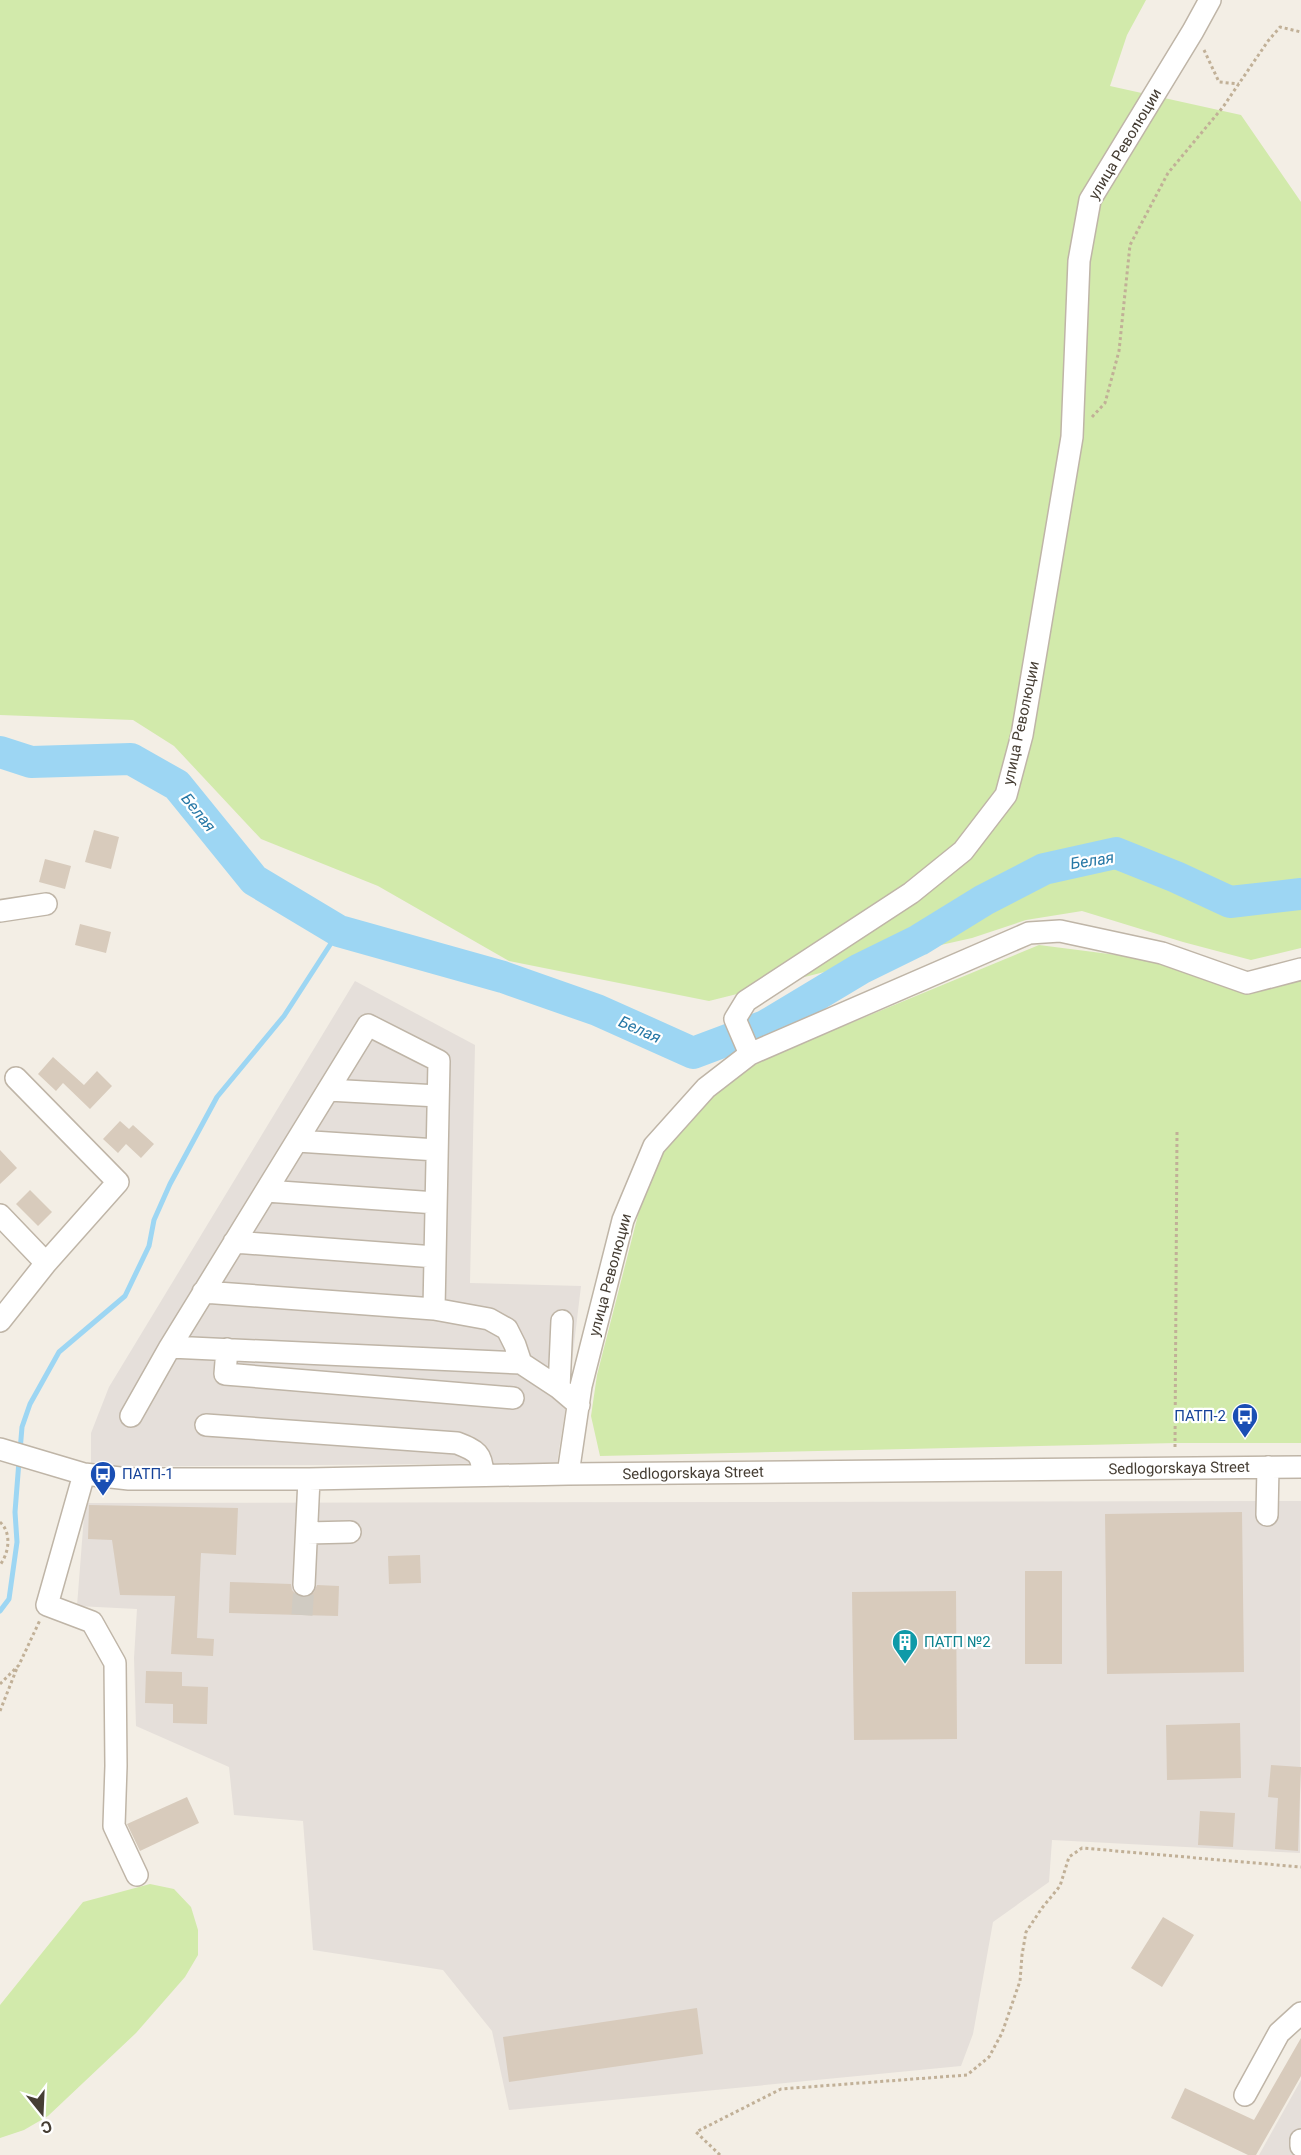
<svg xmlns="http://www.w3.org/2000/svg" width="1301" height="2155" font-family="Roboto,sans-serif">
<rect width="100%" height="100%" fill="#f3eee5"/>
<path fill="#e5dfda" d="M355 981 475 1045 470 1283 581 1286 569 1386 557 1463 91 1467V1433L109 1387Z
M1301 1501 1300 1853 1052 1840 1049 1882 993 1922 973 2034 961 2066 509 2110 492 2031 443 1970 313 1950 303 1821 234 1815 229 1767 136 1726 134 1658 137 1609 77 1606 85 1503Z
M1301 2080V2155H1259Z"/>
<path fill="#d2eaab" d="M0 0H1146L1127 35 1110 86 1241 115 1301 202V948L1251 960 1183 942 1082 911 1026 920 972 938 856 964 709 1001 509 961 378 886 261 839 174 746 133 720 0 715Z
M1039 945 1117 955 1195 971 1301 975V1443H1176L600 1456 591 1416 597 1375 638 1215 661 1154 696 1112 736 1075 789 1046 841 1027Z
M150 1884 174 1889 191 1907 198 1930V1955L185 1977 136 2033 48 2116 24 2130 0 2138V2005L83 1902Z"/>
<g fill="none" stroke-linecap="round" stroke-linejoin="round">
<path stroke="#9dd6f3" stroke-width="5" d="M20 1451 22 1427 30 1404 59 1352 125 1296 149 1246 154 1220 170 1184 217 1097 284 1016 339 931
M0 1611 9 1599 17 1542 15 1512 19 1461"/>
<path stroke="#9dd6f3" stroke-width="32" d="M0 752 31 762 131 759 177 785 254 880 339 931 503 977 597 1010 693 1053 765 1026 860 969 919 940 984 900 1044 869 1116 853 1176 877 1230 902 1301 894"/>
</g>
<path fill="#d8cbbc" d="M94 830 119 837 111 869 85 862Z
M45 859 71 866 65 889 39 882Z
M80 924 111 932 106 953 75 945Z
M53 1057 84 1085 97 1071 112 1086 90 1109 63 1083 56 1091 38 1074Z
M120 1121 129 1129 133 1125 154 1144 141 1158 126 1144 118 1153 103 1139Z
M0 1150 17 1168 0 1184Z
M30 1190 52 1212 38 1226 16 1204Z
M89 1505 238 1508 236 1555 201 1553 197 1638 214 1639 213 1656 171 1654 175 1596 120 1595 112 1540 88 1539Z
M1242 1512 1244 1672 1107 1674 1105 1514Z
M420 1555 421 1583 389 1584 388 1556Z
M1025 1571H1062V1664H1025Z
M230 1582 291 1584 292 1590 297 1595 304 1598 314 1592 317 1585 339 1586 338 1616 229 1613Z
M956 1591 957 1739 854 1740 852 1592Z
M146 1671 182 1672V1686L208 1687 207 1724 173 1723V1704L145 1703Z
M1240 1723 1241 1778 1167 1780 1166 1725Z
M1271 1765 1301 1767 1298 1851 1275 1849 1278 1798 1268 1797Z
M187 1797 199 1823 140 1851 127 1824Z
M1200 1811 1235 1813 1233 1847 1198 1845Z
M1163 1917 1194 1935 1162 1987 1131 1968Z
M697 2008 703 2054 509 2082 503 2037Z
M1301 2038V2076L1256 2155H1248L1171 2118 1185 2088 1254 2120Z"/>
<g fill="none" stroke-linecap="round" stroke-linejoin="round">
<path stroke="#d0cbc2" stroke-width="21" stroke-dasharray="21 10" stroke-linecap="butt" d="M302 1615 304 1585"/>
<g stroke="#bfb5a7" stroke-width="24">
<path id="minor" d="M0 911 46 904
M750 1054 735 1019 746 1001 911 893 963 851 1006 795 1022 735 1072 437 1079 261 1090 200 1193 31 1210 0
M328 1090 438 1096
M297 1141 437 1150
M266 1191 436 1203
M0 1215 46 1263
M234 1242 435 1257
M203 1292 434 1309 489 1319 507 1329 515 1345 521 1363
M0 1321 46 1263 118 1182 16 1078
M170 1347 521 1363 559 1388 579 1405
M227 1349 225 1374 513 1398
M559 1388 562 1321
M131 1416 170 1347 368 1025 439 1061 434 1309
M206 1425 457 1443C477 1451 482 1453 483 1475
M0 1449 84 1474 129 1479H309L568 1474 1301 1467
M84 1474 47 1605 92 1622 115 1663 116 1766 114 1826 137 1875
M568 1474 581 1386 623 1220 654 1146 706 1088 750 1054 1029 933 1060 931 1162 953 1247 983 1301 969
M1267 1515 1268 1467
M307 1533 350 1532
M304 1585 309 1479
M1245 2095 1279 2033 1301 2013
M1301 2140V2146"/>
</g>
<path stroke="#c1b097" stroke-width="3" stroke-dasharray="3 3" stroke-linecap="butt" d="M1204 50 1219 82 1239 84
M1092 417 1105 403 1119 351 1130 245 1168 173 1223 107 1268 41 1280 27 1301 32
M1175 1447 1177 1132
M0 1522C12 1533 9 1553 0 1565
M0 1684 19 1665 40 1620
M0 1711 17 1668
M720 2155 696 2132 781 2089 967 2075 989 2057 1002 2033 1020 1981 1022 1955 1026 1932 1042 1908 1060 1886 1069 1857 1082 1848 1301 1867"/>
<use href="#minor" stroke="#fff" stroke-width="21"/>
</g>
<defs>
<g id="bus-pin" transform="scale(1.35)"><path d="M0 17L-7.5 6A9.5 9.5 0 1 1 7.5 6Z" fill="#1a4fb4" stroke="#fff"/><path d="M-5-6H5V4H4V6H2V4H-2V6H-4V4H-5ZM-3.5-4V0h7V-4ZM-3.5 1.2v1.5H-2V1.2ZM2 1.2v1.5H3.5V1.2Z" fill="#fff"/></g>
<g id="building-pin" transform="scale(1.35)"><path d="M0 17L-7.5 6A9.5 9.5 0 1 1 7.5 6Z" fill="#0f9aa8" stroke="#fff"/><path d="M-4-6H4V6H1V3H-1V6H-4ZM-2.5-4.3h1.7v1.8h-1.7ZM.8-4.3h1.7v1.8H.8ZM-2.5-1h1.7V.8h-1.7ZM.8-1h1.7V.8H.8Z" fill="#fff"/></g>
</defs>
<g fill-rule="evenodd">
<use href="#bus-pin" x="1245" y="1416"/>
<use href="#bus-pin" x="103" y="1474"/>
<use href="#building-pin" x="905" y="1642"/>
</g>
<g text-anchor="middle" stroke-width="4.5" stroke-linejoin="round" paint-order="stroke">
<g font-size="15" fill="#463e34" stroke="#fff">
<text transform="translate(1125 144) rotate(-59)" y="5">улица Революции</text>
<text transform="translate(1021 723) rotate(-78)" y="5">улица Революции</text>
<text transform="translate(610 1275) rotate(-75)" y="5">улица Революции</text>
<text transform="translate(1179 1468) rotate(-1)" y="5">Sedlogorskaya Street</text>
<text transform="translate(693 1473) rotate(-1)" y="5">Sedlogorskaya Street</text>
</g>
<g font-size="15" fill="#164399" stroke="#fff" text-anchor="end">
<text x="1226" y="1421">ПАТП-2</text>
<text x="122" y="1479" text-anchor="start">ПАТП-1</text>
</g>
<g font-size="15" fill="#0d838f" stroke="#fff" text-anchor="start">
<text x="924" y="1647">ПАТП №2</text>
</g>
<g font-size="16" font-style="italic" fill="#2778a6" stroke="#fff">
<text transform="translate(199 812) rotate(51)" y="6">Белая</text>
<text transform="translate(1092 860) rotate(-9)" y="6">Белая</text>
<text transform="translate(640 1029) rotate(24)" y="6">Белая</text>
</g>
</g>
<g transform="translate(42 2113) rotate(162)" stroke="#ffffff" stroke-width="4.5" paint-order="stroke">
<path d="M0-4.5L10 22L0 15L-10 22Z" fill="#463e34"/>
<text y="-9" font-size="16" font-weight="bold" text-anchor="middle" fill="#463e34">С</text>
</g>
</svg>
